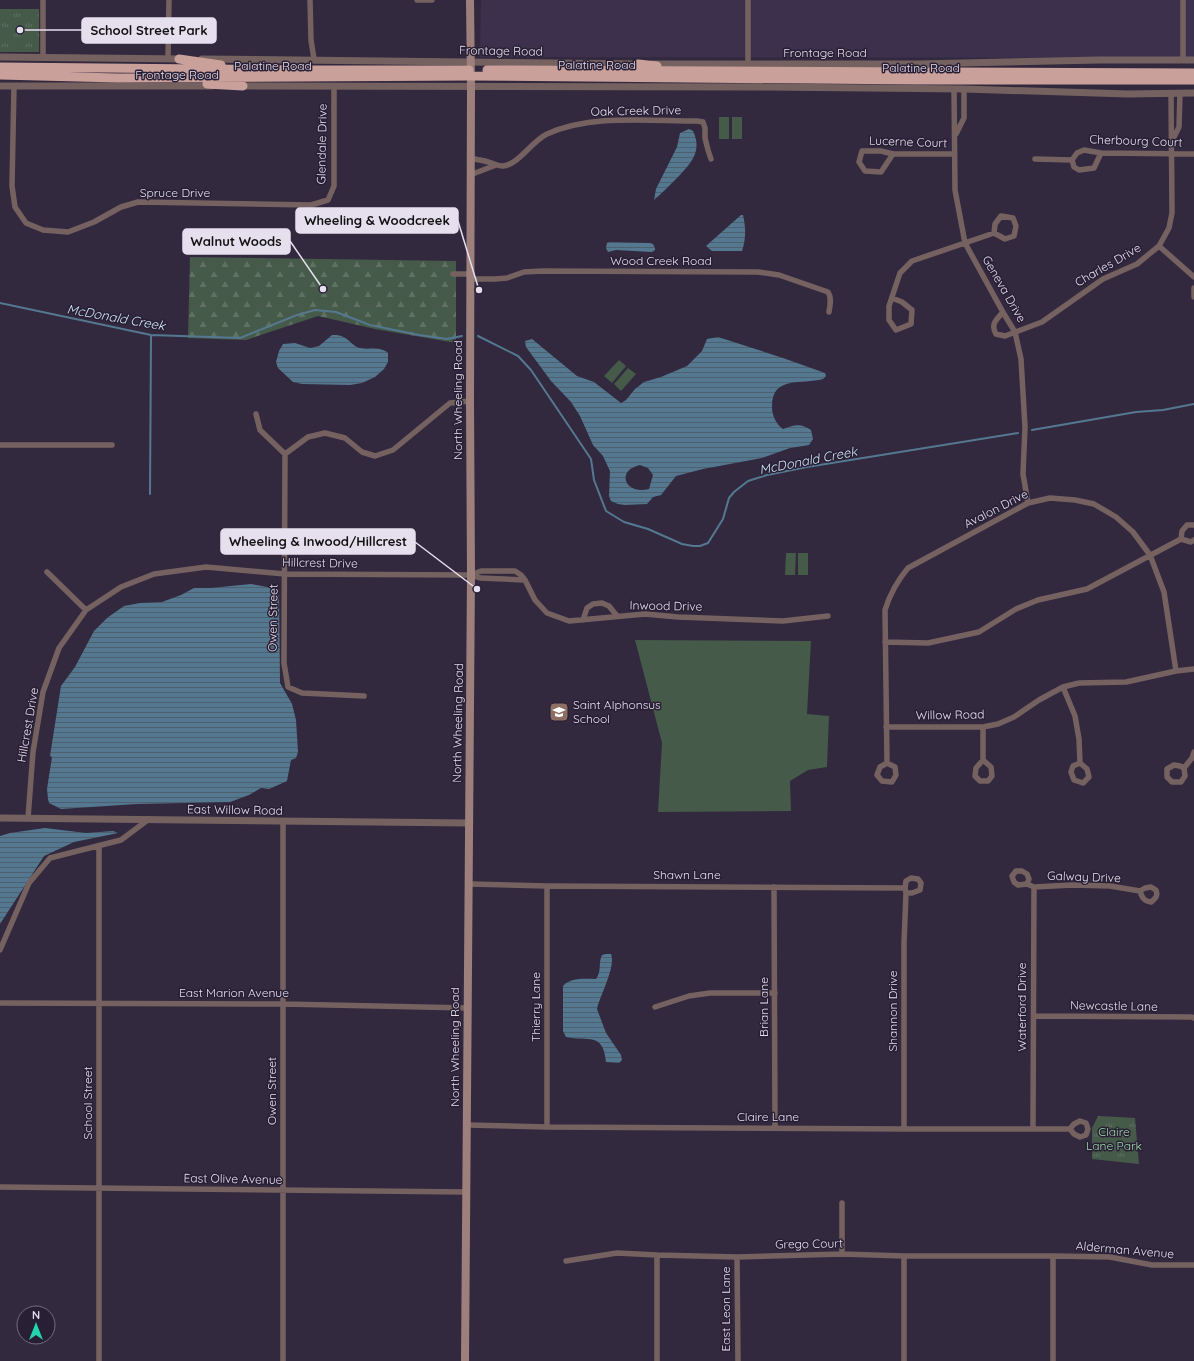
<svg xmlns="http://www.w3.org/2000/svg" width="1194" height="1361" font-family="Quicksand,sans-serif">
<defs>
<pattern id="forest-firs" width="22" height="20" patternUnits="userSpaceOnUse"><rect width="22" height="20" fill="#455a48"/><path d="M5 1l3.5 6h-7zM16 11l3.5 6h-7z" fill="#607163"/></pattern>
<pattern id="park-tufts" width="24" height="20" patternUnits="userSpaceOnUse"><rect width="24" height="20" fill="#455a48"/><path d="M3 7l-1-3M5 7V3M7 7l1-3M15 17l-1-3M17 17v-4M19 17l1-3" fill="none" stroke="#607163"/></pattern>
<pattern id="water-rules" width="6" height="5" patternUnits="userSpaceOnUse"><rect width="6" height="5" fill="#557891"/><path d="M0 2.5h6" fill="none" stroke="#4e6070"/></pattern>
</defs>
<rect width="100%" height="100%" fill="#32293f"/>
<path fill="#3c304d" d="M481 0H1194V58L480 57Z"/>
<path fill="#455a48" d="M719 117H729V139H719Z
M732 117H742V139H732Z
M619 360 626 366 612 383 604 376Z
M628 368 636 374 621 391 614 384Z
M786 553H796L795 575H785Z
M798 553H808V575H798Z
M635 640 811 641 807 714 829 716 827 767 808 770 790 781 791 811 658 812 662 743Z"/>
<path fill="url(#forest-firs)" d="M190 257 456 261V343L375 329 318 316 246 340 188 338Z"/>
<path fill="url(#park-tufts)" d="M0 9H39V52H0Z
M1098 1116 1135 1118 1139 1164 1092 1159V1128Z"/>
<path fill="url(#water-rules)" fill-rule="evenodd" d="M689 129 693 131C703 152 690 164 677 178 669 186 662 193 654 200L656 189 677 147 680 133Z
M741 215H743C746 228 746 239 742 251H712L706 246Z
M609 242 650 243 653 244 655 248V250L652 252 616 250 608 252 606 248 607 243Z
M332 335C349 334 349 345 360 348 370 350 379 346 388 353V362L384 369 375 377 362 383 350 385 302 384 293 382 278 368 276 362 279 351 283 344 295 343 310 348 319 346Z
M718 337 783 358 825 373 826 376 823 379C801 385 771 375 772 408 772 416 777 425 783 429 796 425 799 423 811 430L813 439 809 445 790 448 762 458 703 469 676 476 661 495 653 497 647 504 625 505 618 504 611 501 609 496 610 471 603 456 593 445 580 416 571 402 551 381 526 347 525 341 532 339 577 376 594 382 621 403 626 400 635 389 644 382 661 377 687 366 702 351 707 339ZM640 465 648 468 653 475 649 489C624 495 616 470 640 465Z
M251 584 272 588 279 596 280 683 292 704 296 720 298 752 296 758 291 760 287 781 269 789 261 788 249 795 230 802 137 804 61 809 49 803 48 799 47 789 52 757 50 756 61 686 75 667 94 631 107 618 124 606 140 603 162 602 181 595 194 588H211Z
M45 828 86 833 113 831 118 833 74 842 44 856 0 924V836L10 833Z
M606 954H611C616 967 600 995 597 1009L606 1033 621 1055 622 1060 619 1063 606 1062C603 1031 588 1042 566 1037L563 1031V986C571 977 585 979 596 979 602 971 598 963 602 955Z"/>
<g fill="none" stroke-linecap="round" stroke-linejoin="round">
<path stroke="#557891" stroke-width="2" d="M0 303 151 335 240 338 297 315 315 310 336 312 370 325 419 335 447 339 462 336
M478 336 518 356 531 370 591 459 594 480 606 511 624 522 648 529 682 544 693 546H700L708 543 723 519 729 498 734 492 748 481 767 475 807 467 1018 433
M1032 430 1136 412 1163 410 1194 404
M150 494 151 335"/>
<path stroke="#756260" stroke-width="5.5" d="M43 0V57
M310 0 311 40 314 59
M417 0H432
M1183 0V60
M168 59 169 0
M748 63V0
M14 86 12 186 15 207 26 223 43 230 68 232 94 222 121 207 138 202 311 205 328 200 334 186V86
M954 89 955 190 965 243 1004 314 1015 332 1021 359 1025 427 1023 474 1028 503
M956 134 964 118V89
M1173 139 1179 127 1180 93
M893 154 881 172 865 171 859 162 862 151H881L893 154H954
M470 158C477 160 484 160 491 163 495 164 498 166 503 166 518 165 532 141 547 134 591 114 649 121 697 121L703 122 705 128V138L708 150 711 159
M1035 159 1072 160 1077 153 1084 150 1101 153 1194 154
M1072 160 1074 167 1079 170 1094 168 1101 153
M470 175 496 165
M1001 216 1013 218 1016 226 1014 236 1005 239 994 233 995 224Z
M1159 246 1194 277
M453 274H471
M471 279H495L507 278 524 272 542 271 758 272 779 275 828 292C832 298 830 305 829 312
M1194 288V297
M892 298 902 302 912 310 911 324 896 330 889 320V306L900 273 912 261 994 233
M1003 312C997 319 990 324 996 334L1005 336 1042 322 1103 279 1137 264 1159 246 1169 228 1172 213 1171 93
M256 414 260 430 285 454
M0 445H112
M285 454 284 663 288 687 302 693 364 696
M285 454 308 437 325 433 345 438 362 452 375 456 393 450 450 403 470 401
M1181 539 1182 531 1187 525H1194
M1181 539 1191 542 1194 540
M47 572 86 610
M471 575 481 571H515L521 575 525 580 535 600 547 613 569 621 645 614 678 617 783 621 828 616
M583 620 587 608 593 604 602 603 609 606 617 616
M885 642 928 643 979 632 1016 609 1038 600 1087 589 1181 539
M1063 687 1075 716 1079 739 1080 763
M886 727H983L998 724 1014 717 1039 700 1063 687 1079 683 1126 682 1176 671 1194 669
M983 727V760
M983 760 991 767 992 776 988 781H980L975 776 976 768Z
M887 763 885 610C890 594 897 581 908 568L1028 503 1050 498 1075 500 1094 504 1116 517 1133 532 1150 555 1164 592 1176 671
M887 763 895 767 896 775 892 782 882 781 877 775 880 767Z
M1080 763 1087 769 1089 777 1083 783 1074 780 1071 772 1073 766Z
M1174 765 1180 766 1184 768 1185 776 1181 782H1172L1167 777V769Z
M1184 768 1192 758 1194 752
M28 818 33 752 43 692 59 648 86 610 121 587 154 574 206 567 285 574 471 575 480 578 524 580
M911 878 918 879 921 883 920 890 912 893H906L905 888 906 881Z
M469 884 547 886 905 888
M1027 884 1029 879 1027 874 1022 871H1016L1012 876 1014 882 1018 885 1027 884 1034 887 1072 885 1110 886 1140 891
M547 886V1127
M774 887 775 1128
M1151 887 1156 890C1158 896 1156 898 1151 902 1144 901 1142 898 1140 891L1145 888Z
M0 950 29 883 50 858 121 840 149 819
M0 1003 283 1004 468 1008
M655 1007 689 996 710 993H775
M1034 1016 1192 1017 1194 1018
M1080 1121 1086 1123 1088 1129 1086 1135 1080 1137 1074 1134 1070 1129 1074 1124Z
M467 1125 547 1127 904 1129H1070
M1033 1128 1034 887
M904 1129V943L906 893
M0 1187 467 1192
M842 1254V1203
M737 1257 738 1361
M566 1261 617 1253 657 1255 737 1257 842 1254 904 1256H1053L1110 1257 1152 1265H1194
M99 1361V846
M283 1361V822
M657 1361V1255
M904 1361V1256
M1053 1361V1256"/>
<path stroke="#756260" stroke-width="7" d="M0 57 184 59
M202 59 642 64
M652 64H917L1099 60H1194
M0 86H212
M238 86 769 87 964 89 1128 94 1194 93
M0 818 469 823"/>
<path stroke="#9d7f7b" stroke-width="8" d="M465 1361 471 575 470 401 471 86 470 0"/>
<path stroke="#caa09a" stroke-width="9" d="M179 59 221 65
M638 64 657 66
M0 67 316 70H469
M487 70 1194 73
M0 75 117 78 471 76 917 80H1194
M207 84 243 86"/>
</g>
<defs>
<g id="school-square" transform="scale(1)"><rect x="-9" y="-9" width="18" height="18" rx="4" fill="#8d6e63" stroke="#281f34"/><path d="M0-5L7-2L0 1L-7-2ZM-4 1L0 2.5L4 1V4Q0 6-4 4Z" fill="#fff"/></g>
</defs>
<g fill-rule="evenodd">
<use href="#school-square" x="559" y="712"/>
</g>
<g text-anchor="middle" stroke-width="3" stroke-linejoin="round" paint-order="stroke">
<g font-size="12" fill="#e5dfee" stroke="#281f34">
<text transform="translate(501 51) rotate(1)" y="4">Frontage Road</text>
<text x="825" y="57">Frontage Road</text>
<text x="597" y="69">Palatine Road</text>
<text x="273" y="70">Palatine Road</text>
<text x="921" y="72">Palatine Road</text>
<text x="177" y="79">Frontage Road</text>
<text transform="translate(636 111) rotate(-1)" y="4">Oak Creek Drive</text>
<text transform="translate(1136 141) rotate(2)" y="4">Cherbourg Court</text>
<text transform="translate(908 142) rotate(2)" y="4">Lucerne Court</text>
<text transform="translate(322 144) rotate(-89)" y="4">Glendale Drive</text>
<text x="175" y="197">Spruce Drive</text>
<text x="661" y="265">Wood Creek Road</text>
<text transform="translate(1108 265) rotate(-30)" y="4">Charles Drive</text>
<text transform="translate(1004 289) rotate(60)" y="4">Geneva Drive</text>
<text transform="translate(458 400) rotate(-90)" y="4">North Wheeling Road</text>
<text transform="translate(996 509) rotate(-27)" y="4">Avalon Drive</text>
<text transform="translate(320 563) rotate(1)" y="4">Hillcrest Drive</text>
<text transform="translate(666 606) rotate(1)" y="4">Inwood Drive</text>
<text transform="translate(273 618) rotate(-89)" y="4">Owen Street</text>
<text transform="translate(950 715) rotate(-1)" y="4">Willow Road</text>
<text transform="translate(458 723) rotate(-89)" y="4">North Wheeling Road</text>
<text transform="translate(28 725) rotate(-80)" y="4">Hillcrest Drive</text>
<text transform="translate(235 810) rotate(1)" y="4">East Willow Road</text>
<text x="687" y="879">Shawn Lane</text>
<text transform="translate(1084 877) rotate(2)" y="4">Galway Drive</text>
<text x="234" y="997">East Marion Avenue</text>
<text transform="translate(1114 1006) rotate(1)" y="4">Newcastle Lane</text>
<text transform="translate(536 1007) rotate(-90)" y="4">Thierry Lane</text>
<text transform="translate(764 1007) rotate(-90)" y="4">Brian Lane</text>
<text transform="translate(1022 1007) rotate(-90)" y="4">Waterford Drive</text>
<text transform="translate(893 1011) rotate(-90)" y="4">Shannon Drive</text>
<text transform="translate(455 1047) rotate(-90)" y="4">North Wheeling Road</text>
<text transform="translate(272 1091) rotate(-90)" y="4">Owen Street</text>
<text transform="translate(88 1103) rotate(-90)" y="4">School Street</text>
<text x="768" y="1121">Claire Lane</text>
<text transform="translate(233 1179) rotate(1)" y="4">East Olive Avenue</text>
<text transform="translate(809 1244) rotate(-1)" y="4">Grego Court</text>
<text transform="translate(1125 1250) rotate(5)" y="4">Alderman Avenue</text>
<text transform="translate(726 1309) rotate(-90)" y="4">East Leon Lane</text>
</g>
<g font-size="12" fill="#e5dfee" stroke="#281f34" text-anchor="start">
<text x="573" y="709">Saint Alphonsus<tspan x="573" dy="14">School</tspan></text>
</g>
<g font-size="12" fill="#a1d9ab" stroke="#281f34">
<text x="1114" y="1136">Claire<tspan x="1114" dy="14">Lane Park</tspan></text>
</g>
<g font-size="13" font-style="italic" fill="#cfe6f7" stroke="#281f34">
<text transform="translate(116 317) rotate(10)" y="5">McDonald Creek</text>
<text transform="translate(808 460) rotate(-11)" y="5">McDonald Creek</text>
</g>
</g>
<path fill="none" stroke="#e5dfee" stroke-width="1.5" d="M20 30L82 30M479 290L458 221M323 289L290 241M477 589L415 542"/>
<g fill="#e5dfee" stroke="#281f34" stroke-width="1.5">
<circle cx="20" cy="30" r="4"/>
<circle cx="479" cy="290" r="4"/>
<circle cx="323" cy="289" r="4"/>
<circle cx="477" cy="589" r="4"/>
</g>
<g fill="#e5dfee" stroke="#e5dfee" stroke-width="1.5">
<rect x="82" y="18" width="134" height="25" rx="4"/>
<rect x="296" y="208" width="162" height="25" rx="4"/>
<rect x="183" y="229" width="107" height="25" rx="4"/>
<rect x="221" y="529" width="194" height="25" rx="4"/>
</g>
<g font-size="13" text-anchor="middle" font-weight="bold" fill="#111">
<text x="149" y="35">School Street Park</text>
<text x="377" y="225">Wheeling &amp; Woodcreek</text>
<text x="236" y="246">Walnut Woods</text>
<text x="318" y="546">Wheeling &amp; Inwood/Hillcrest</text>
</g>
<g transform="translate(36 1325)"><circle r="19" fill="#281f34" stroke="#746c7e"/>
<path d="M0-3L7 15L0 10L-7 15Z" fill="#23d5af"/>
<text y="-6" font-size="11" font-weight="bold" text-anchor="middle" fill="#e5dfee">N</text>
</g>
</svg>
